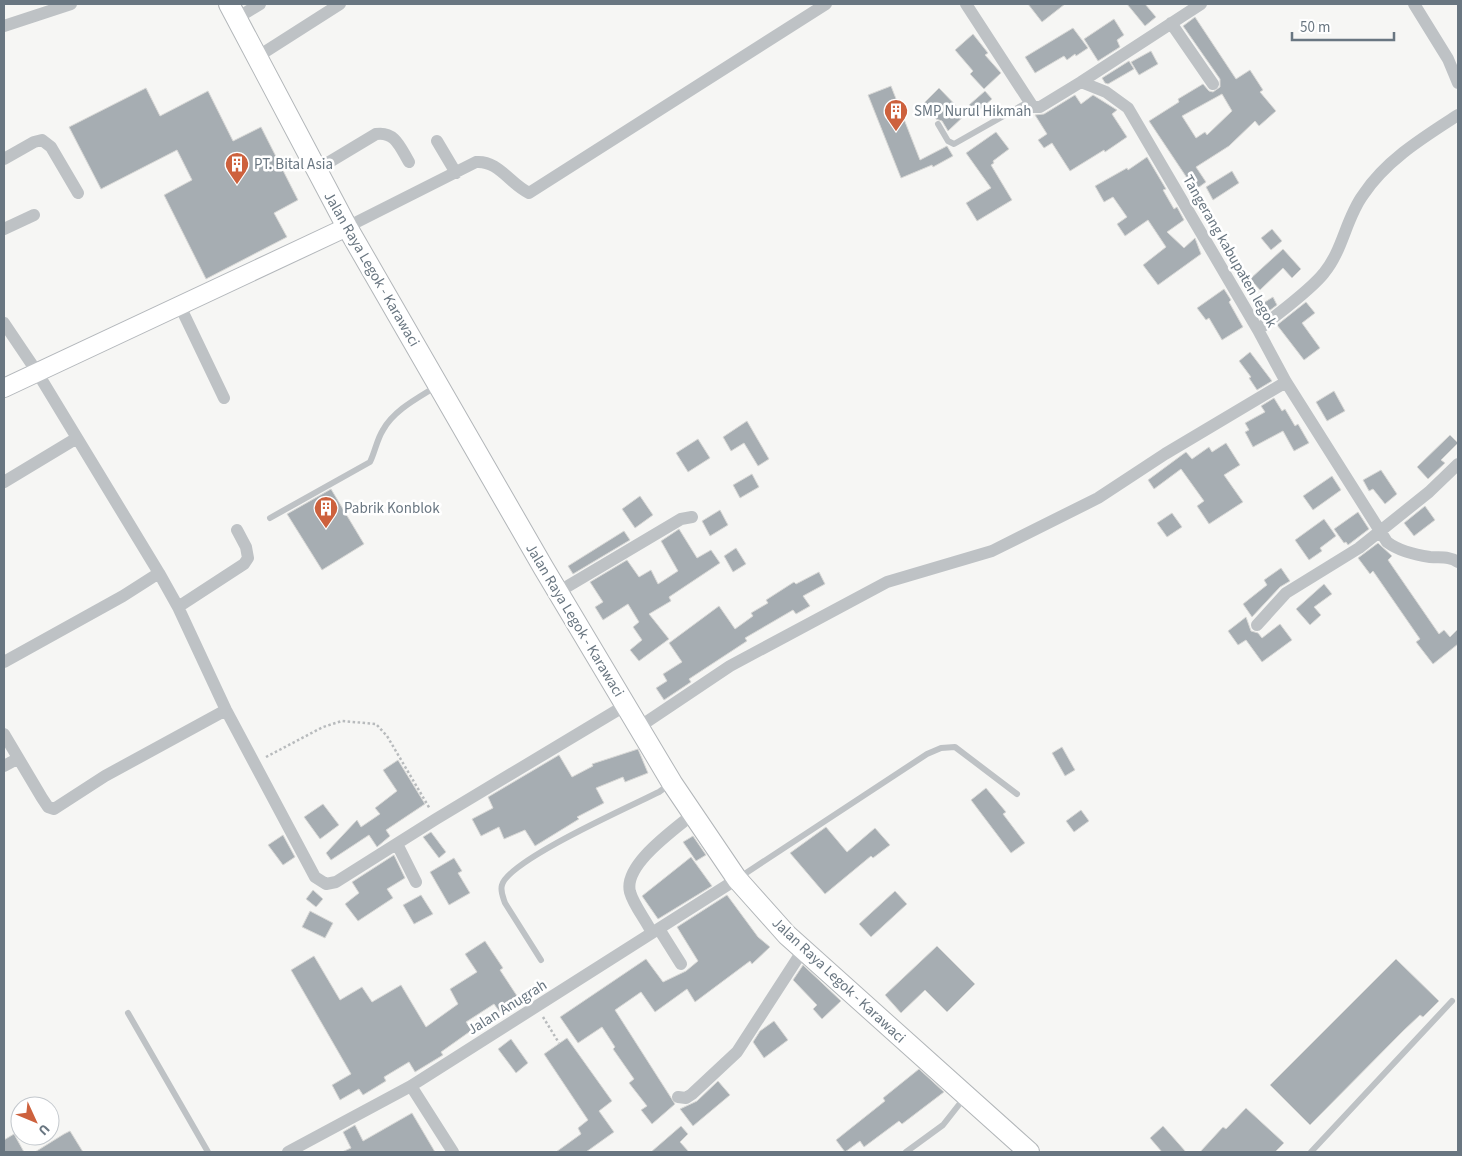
<svg xmlns="http://www.w3.org/2000/svg" width="1462" height="1156" font-family="'Source Sans 3',sans-serif">
<rect width="100%" height="100%" fill="#f6f6f4"/>
<path fill="#a6adb2" stroke="#d8d8d6" fill-rule="evenodd" d="M1028 4H1065L1042 22Z
M1127 4H1145L1156 17 1145 26Z
M1195 17 1236 79 1250 70 1263 90 1260 92 1276 111 1259 126 1255 121 1229 146 1196 167 1206 182 1195 190 1149 121 1179 102 1178 99 1203 84 1209 91 1213 92 1220 87V79L1183 26ZM1222 94 1232 111 1207 135 1205 132 1196 138 1182 116Z
M1114 19 1124 35 1117 40 1120 47 1098 61 1084 39Z
M1073 28 1088 48 1076 56 1075 54 1067 60 1064 56 1035 73 1025 57Z
M973 34 988 53 985 55 1001 73 984 89 970 74 973 71 955 50Z
M1151 51 1158 64 1139 75 1131 62Z
M1129 61 1134 69 1108 84 1105 83 1102 78Z
M891 86 920 160 947 146 953 156 933 167 932 165 901 178 868 95Z
M146 88 160 116 208 91 233 141 261 127 298 200 274 213 287 237 206 279 164 195 192 180 177 150 101 189 69 127Z
M939 88 965 115 948 131 942 121 936 119 922 105Z
M985 91 992 99 976 113 969 105Z
M1075 95 1081 104 1093 95 1117 110 1112 114 1127 137 1105 152 1104 150 1070 171 1052 143 1044 148 1038 140 1047 134 1035 115 1044 114Z
M996 132 1009 149 993 161 994 163 991 165 1012 200 977 221 966 203 991 188 966 153Z
M1147 157 1166 189 1163 190 1174 209 1177 207 1184 220 1167 232 1184 248 1195 238 1201 254 1158 285 1143 265 1166 247 1148 220 1125 236 1117 224 1127 217 1113 197 1104 202 1095 186 1127 168 1128 170Z
M1232 171 1239 183 1213 200 1206 187Z
M1272 229 1282 241 1271 250 1261 238Z
M1283 249 1301 269 1292 278 1283 268 1260 290 1250 279Z
M1224 289 1231 300 1229 302 1243 327 1222 340 1209 318 1206 320 1197 308Z
M1273 297 1277 305 1265 314 1260 305Z
M1306 302 1315 313 1302 323 1320 348 1304 360 1277 325Z
M1250 352 1272 381 1257 390 1249 378 1251 377 1239 361Z
M1334 391 1345 411 1327 421 1316 402Z
M1274 398 1282 411 1285 409 1295 426 1298 424 1309 443 1294 451 1283 431 1253 447 1245 432 1249 430 1245 423 1265 412 1261 406Z
M747 421 769 459 758 466 744 443 731 451 723 437Z
M1450 435 1458 443 1441 460 1445 463 1428 479 1417 467Z
M698 439 710 458 688 472 676 453Z
M1226 443 1240 465 1224 475 1243 502 1209 524 1197 506 1204 501 1181 469 1154 489 1148 480 1186 452 1192 459 1209 447 1212 452Z
M1381 470 1397 494 1385 504 1373 489 1369 491 1363 480Z
M752 474 759 487 740 498 733 485Z
M1332 476 1341 490 1313 510 1303 496Z
M331 489 364 544 322 570 287 514Z
M640 496 653 515 635 528 622 509Z
M1425 506 1435 520 1414 536 1404 523Z
M720 510 728 525 710 536 702 521Z
M1358 512 1369 529 1348 545 1346 542 1344 543 1334 529Z
M1172 513 1182 527 1167 537 1157 523Z
M1324 519 1336 536 1320 548 1322 551 1309 560 1295 540Z
M679 529 697 558 711 550 720 563 669 597 671 601 649 614 669 639 639 661 630 650 642 640 633 627 639 622 628 604 603 620 595 607 603 602 590 582 627 560 639 577 651 570 658 584 678 571 661 541Z
M624 531 630 540 573 574 568 566Z
M1378 543 1392 556 1388 560 1439 634 1444 630 1450 637 1458 629V644L1433 664 1416 642 1420 639 1373 571 1370 574 1358 558Z
M736 548 746 564 733 572 724 556Z
M1281 568 1290 581 1280 587 1252 617 1243 604 1267 585 1264 580Z
M819 572 825 584 803 596 810 606 796 614 793 610 745 638 747 641 689 679 691 682 664 700 656 688 667 681 663 674 682 662 669 643 719 606 735 629 753 616 751 613 768 603 766 600 794 582 796 584Z
M1324 584 1332 594 1314 607 1321 615 1310 625 1296 609Z
M1246 617 1251 631 1258 633 1262 638 1280 624 1292 640 1262 662 1246 640 1238 645 1228 631Z
M1062 747 1075 770 1065 776 1052 753Z
M638 749 648 773 625 782 623 777 596 788 604 803 577 817 579 819 535 846 525 830 504 839 499 827 481 836 472 819 493 808 488 797 559 755 572 777 593 766 592 764Z
M398 760 425 804 386 830 390 836 377 847 369 835 331 860 326 853 357 820 361 827 380 814 375 808 397 791 383 770Z
M986 788 1006 812 1003 814 1025 843 1011 853 971 800Z
M323 804 339 825 320 839 304 817Z
M1081 810 1089 821 1074 832 1066 821Z
M826 827 847 852 875 828 890 845 873 858 871 856 825 894 790 853Z
M431 832 446 852 439 858 423 837Z
M283 835 295 857 283 865 268 845Z
M693 836 706 855 696 861 683 842Z
M394 855 405 878 387 889 393 898 358 921 345 904 359 893 352 882Z
M691 857 712 886 658 919 642 896Z
M454 858 462 871 458 873 470 893 449 905 430 872Z
M313 890 323 899 316 907 306 899Z
M895 891 907 904 871 937 859 924Z
M421 895 433 914 414 924 403 905Z
M727 895 758 937 770 947 752 964 750 961 695 1002 687 989 655 1012 641 992 615 1010 675 1104 652 1124 641 1110 647 1106 629 1083 634 1079 613 1049 615 1047 602 1027 578 1043 560 1017 646 959 663 982 686 971 698 961 677 927Z
M310 911 333 923 325 938 302 927Z
M485 941 503 968 500 970 521 1002 502 1015 494 1004 466 1022 472 1030 441 1052 443 1055 415 1072 409 1062 384 1077 386 1081 363 1095 359 1089 340 1100 332 1085 351 1074 291 970 314 956 340 1000 362 987 372 1002 401 985 426 1027 458 1004 450 989 477 972 465 954Z
M937 946 975 984 947 1012 925 990 901 1013 885 995Z
M1396 959 1439 1001 1423 1017 1420 1015 1403 1031 1310 1125 1270 1085Z
M803 965 841 1001 822 1019 813 1009 817 1005 793 980Z
M774 1021 788 1040 764 1058 753 1042 760 1031Z
M567 1038 612 1101 599 1111 614 1132 586 1152H556L581 1134 578 1128 588 1120 544 1054Z
M511 1039 528 1063 516 1073 498 1049Z
M919 1069 944 1092 902 1124 899 1121 864 1147 860 1141 845 1152 836 1140 885 1101 883 1098Z
M718 1081 730 1095 693 1126 680 1109 697 1101Z
M1246 1108 1284 1143 1275 1152H1200L1223 1127 1226 1129Z
M412 1113 435 1152H342L351 1148 343 1132 355 1125 363 1141Z
M681 1126 688 1134 680 1142 689 1152H651Z
M1163 1126 1186 1152H1162L1150 1138Z
M70 1131 83 1152H35L64 1134Z
M14 1134 24 1152H4V1140Z"/>
<g fill="none" stroke-linecap="round" stroke-linejoin="round">
<g stroke="#b3b7bb" stroke-width="20">
<path id="secondary" d="M4 388 347 227"/>
</g>
<g stroke="#b2b6b9" stroke-width="22">
<path id="primary" d="M229 4 347 227 543 567 672 783 737 879 787 935 1029 1152"/>
</g>
<path stroke="#b8bbbd" stroke-width="2.5" stroke-dasharray="2.5 2.5" stroke-linecap="butt" d="M266 757 323 727 342 721 376 724 387 736 430 809
M543 1017 559 1043"/>
<path stroke="#bec2c5" stroke-width="6" d="M938 124 948 141 954 144 1028 102
M270 518 370 462C375 452 377 439 383 430 394 410 418 398 437 386
M740 877 927 754 941 748 955 747 1017 794
M541 960 505 903C503 897 500 891 502 885 509 860 631 806 659 792L670 784
M128 1013 208 1152
M906 1152 943 1125 965 1097
M1311 1152 1452 1001"/>
<path stroke="#bec2c5" stroke-width="12" d="M966 4 1033 107H1040L1081 82 1106 92 1128 108 1258 330 1286 382 1387 542C1399 551 1416 555 1430 557 1441 558 1449 556 1458 562
M1414 4 1448 59 1458 83
M237 18 260 4
M1171 23 1213 84
M4 26 71 4
M257 57 340 4
M1081 82 1201 4
M437 141 456 173
M4 159 34 142 42 140 51 147 78 193
M316 170 376 134C395 131 400 147 409 162
M347 227 476 162C498 160 510 184 529 193L826 4
M4 229 34 215
M179 304 224 398
M4 323 37 372 159 573 178 607 226 710 315 877 326 884 336 882 436 819 626 705
M1258 330C1277 314 1310 291 1324 273 1343 250 1346 218 1363 195 1386 160 1424 137 1458 115
M4 482 77 438
M558 592 681 519 692 517
M178 607 244 564 248 558 246 547 237 530
M1257 625 1286 593 1359 548 1429 492 1458 464
M4 662 123 596 159 573
M639 727 730 666 887 582 992 551 1098 498 1165 454 1286 382
M4 734 42 798 48 807 54 809 105 776 226 710
M4 766 17 759
M397 844 416 882
M659 929 681 964
M652 933C646 920 634 906 630 892 623 865 674 830 693 814
M411 1086 453 1152
M678 1097 686 1098 692 1094 737 1052 803 950
M288 1152 411 1086 737 879"/>
<use href="#secondary" stroke="#fff" stroke-width="18"/>
<use href="#primary" stroke="#fff" stroke-width="20"/>
</g>
<defs>
<g id="building-pin" transform="scale(1.25)"><path d="M0 17L-7.5 6A9.5 9.5 0 1 1 7.5 6Z" fill="#cd613d" stroke="#fff"/><path d="M-4-6H4V6H1V3H-1V6H-4ZM-2.5-4.3h1.7v1.8h-1.7ZM.8-4.3h1.7v1.8H.8ZM-2.5-1h1.7V.8h-1.7ZM.8-1h1.7V.8H.8Z" fill="#fff"/></g>
</defs>
<g fill-rule="evenodd">
<use href="#building-pin" x="896" y="111"/>
<use href="#building-pin" x="237" y="164"/>
<use href="#building-pin" x="326" y="508"/>
</g>
<g text-anchor="middle" stroke-width="5" stroke-linejoin="round" paint-order="stroke">
<g font-size="15" fill="#697681" stroke="#fff" text-anchor="start">
<text x="914" y="116">SMP Nurul Hikmah</text>
<text x="254" y="169">PT. Bital Asia</text>
<text x="344" y="513">Pabrik Konblok</text>
</g>
<g font-size="15" fill="#697681" stroke="#fff">
<text transform="translate(1230 251) rotate(60)" y="5">Tangerang kabupaten legok</text>
<text transform="translate(372 269) rotate(60)" y="5">Jalan Raya Legok - Karawaci</text>
<text transform="translate(575 620) rotate(59)" y="5">Jalan Raya Legok - Karawaci</text>
<text transform="translate(839 980) rotate(43)" y="5">Jalan Raya Legok - Karawaci</text>
<text transform="translate(507 1007) rotate(-32)" y="5">Jalan Anugrah</text>
</g>
</g>
<rect width="1462" height="1156" fill="none" stroke="#697681" stroke-width="10"/>
<g transform="translate(35 1121) rotate(134)"><circle r="24" fill="#ffffff" stroke="#c3c8cd"/>
<path d="M0-4L9 19L0 12L-9 19Z" fill="#cd613d"/>
<text y="-8" font-size="14" font-weight="bold" text-anchor="middle" fill="#697681">U</text>
</g>
<path d="M1292 32v8h102v-8" fill="none" stroke="#697681" stroke-width="2.5"/>
<text x="1300" y="32" font-size="15" fill="#697681" stroke="#ffffff" stroke-width="4" paint-order="stroke">50 m</text>
</svg>
